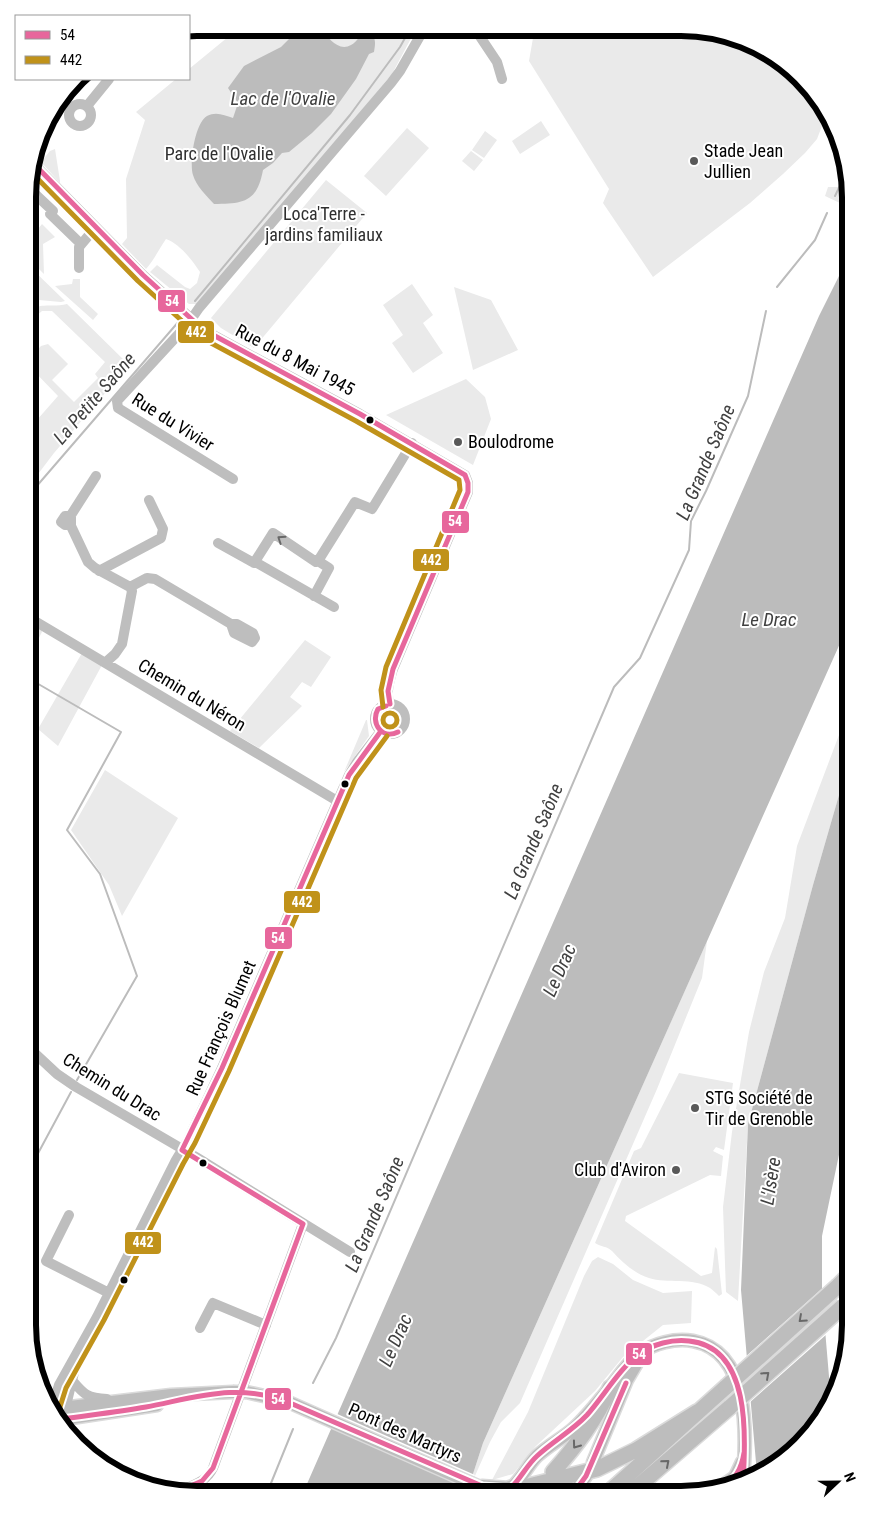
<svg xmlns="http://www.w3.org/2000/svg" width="878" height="1522" font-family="'Roboto Condensed',sans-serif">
<rect width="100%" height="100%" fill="#fff"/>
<path fill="#eaeaea" d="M239 28 416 29 392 74 212 289 198 304H189L150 272 157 265 185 287 190 289 197 283 200 272C192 260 180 244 166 239 159 249 154 260 146 269L122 244 127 238 126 179 145 120 136 112 176 79H189V69Z
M528 30 714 31 792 69 825 118 817 139 805 153 783 174 750 203 653 277 603 203 609 189 529 61 533 38Z
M541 121 550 135 520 154 512 141Z
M407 128 429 148 386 196 364 176Z
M485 131 497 140 484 158 472 150Z
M55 149 60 181V183L41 162 50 151Z
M471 151 483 160 474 171 462 161Z
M847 176C849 189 853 195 840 203L825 196 828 187H842Z
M326 180 367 213 254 348 221 328 211 318Z
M42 224 55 237 43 244 44 274 29 259V251L34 246 36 238 34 234Z
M29 266 65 301 61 302 39 300 29 309Z
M73 279H80V297L98 314 93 320 55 286 72 284Z
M412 284 433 315 423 323 443 353 413 373 392 343 403 335 383 305Z
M454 287 491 300 518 350 473 370Z
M67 304 129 365 54 453 29 486V474L31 471 29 466 35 457 29 450V429L58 396 29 366V359L41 346 48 344 68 364 52 380 74 402 98 378 95 374 105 362 52 311H42L29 322C29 298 52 309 67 304Z
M466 379 485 397 491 419 473 465 386 415Z
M28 621 43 630 28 659Z
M305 640 331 657 311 687 302 682 290 697 302 706 259 748 230 731Z
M82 653 102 665 58 746 38 729Z
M850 706V757L813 885 748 1124 738 1301 726 1292 723 1207 732 1132 749 1032 764 972 785 918 797 846Z
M366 720H367L369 736 344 772Z
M105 770 178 818 122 916 109 885 71 830Z
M707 941 702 978 657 1089 520 1403 501 1422 490 1442 467 1494H463L473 1474 483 1443Z
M679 1073 733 1083 724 1150 716 1147 713 1151 723 1156 721 1176 710 1175 626 1216 625 1221 701 1276 712 1273 715 1247 717 1249 722 1294 719 1296C716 1293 713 1290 710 1288 693 1277 667 1284 649 1278 635 1274 622 1262 612 1251 607 1246 601 1247 595 1243L634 1151 641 1148Z
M850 1102V1150L840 1154Z
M850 1176V1233L841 1247 840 1218Z
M598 1257 613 1264 633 1280 663 1293 692 1291 691 1323 663 1325 623 1357 595 1391 536 1446 513 1474 492 1480 528 1412 584 1276 592 1261Z"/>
<path fill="#bcbcbc" d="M297 28H322C327 38 339 52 351 45 357 42 361 34 365 29 376 36 376 40 374 52L369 54 356 79 331 114 312 133 289 152 282 153 273 163 263 170C257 202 244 204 214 204 207 196 196 186 193 175 189 163 195 123 207 116 216 111 224 115 233 118L238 103 228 88 244 66 281 47 296 32Z
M850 254V621L483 1443 473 1474 463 1494 303 1493 819 316Z
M850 757V1102L822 1236V1294L831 1400 816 1428 784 1460 757 1474 741 1290 748 1124 813 885Z"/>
<path fill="#fff" d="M825 1286 827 1334 748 1404 744 1358Z
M335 1413 475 1475 469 1486 330 1424Z"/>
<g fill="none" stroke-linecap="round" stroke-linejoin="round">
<path stroke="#bcbcbc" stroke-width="2" d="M835 196 846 173
M777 287 815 240 827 213
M195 301 350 115 400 47 410 29
M29 495 180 320
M28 678 121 732 67 830 100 874 137 976 77 1080
M28 1172 71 1092
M313 1383 336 1338 614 687 640 658 689 550 691 521 706 491 748 396 766 311
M267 1493 293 1429"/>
<g stroke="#dbdbdb" stroke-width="15">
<path id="major" d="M246 1392 286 1401 487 1490
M53 1409 171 1395 233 1392
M58 1420 157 1405
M593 1462 627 1380 637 1363
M482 1486 511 1488C522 1479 527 1466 537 1456 549 1445 563 1438 574 1428 584 1419 593 1408 602 1397 615 1383 624 1365 639 1354 654 1343 675 1338 693 1341 752 1352 746 1437 743 1482
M722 1486 735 1477 742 1462
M707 1490 713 1487H725
M573 1494 586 1476"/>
</g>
<g stroke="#dbdbdb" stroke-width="18">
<path id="highway" d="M838 1286 850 1274
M553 1472C576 1446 596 1420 610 1388
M511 1488 529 1486 597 1469 636 1450 697 1412
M607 1494 726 1387
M629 1494 730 1407"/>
</g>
<path stroke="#bebebe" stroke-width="10" d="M475 29 497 62 502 79
M69 115a11 11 0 1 1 22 0a11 11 0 1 1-22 0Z
M87 106 109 79
M33 163 143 275 197 324 215 336 360 414 465 475 468 483V492L393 669C390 679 385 694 390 704
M29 194H35L53 211 50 214 81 244
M79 268V247L95 228
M96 476 71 515V526L88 562 95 568 130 587 132 591 122 644 115 654 106 662
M233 479 118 408 117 401 188 324 199 308 391 83 400 71 424 29
M70 516H65L61 522 65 525 70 524
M218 543 254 563H257L334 607
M254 563 273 533 316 562 318 561
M99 571 161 538 163 529 149 500
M130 587 147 578 155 579 231 624 234 633 252 642 255 638 253 633 237 624H231
M314 596 329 568 318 561 355 502 372 509 412 443
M28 617 339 802
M375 719a15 15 0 1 1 30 0a15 15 0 1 1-30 0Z
M28 1047 57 1074 76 1087 196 1157 350 1252
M69 1215 46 1261 109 1293
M200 1328 213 1303 266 1325
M70 1378C83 1393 85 1398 107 1399
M52 1408 59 1385 97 1317 176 1160 188 1140 222 1068 349 775 357 762 381 731
M64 1414 77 1360
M175 1493C190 1486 206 1483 213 1468L303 1224"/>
<use href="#major" stroke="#bdbdbd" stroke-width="12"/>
<use href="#highway" stroke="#bdbdbd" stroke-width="15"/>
<g stroke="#dbdbdb" stroke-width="15" stroke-linecap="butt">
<path id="major-bridge" d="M233 1392H246"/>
</g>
<g stroke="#dbdbdb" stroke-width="18" stroke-linecap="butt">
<path id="highway-bridge" d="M726 1387 838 1286
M730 1407 843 1306"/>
</g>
<use href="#major-bridge" stroke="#bdbdbd" stroke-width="12"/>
<use href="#highway-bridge" stroke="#bdbdbd" stroke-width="15"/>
<g stroke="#fff" stroke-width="9">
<path id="bus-1" d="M33 163 143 275 197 324 215 336 360 414 465 475 468 483V492L393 669 388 691 390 704
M386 706 378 709C370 723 382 740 398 732
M182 1150 222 1068 349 775 381 731
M182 1150 303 1224
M62 1419C90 1415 118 1412 146 1407 198 1397 238 1382 290 1403L482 1486 511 1488C521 1478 527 1465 537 1456 553 1441 572 1431 587 1415 603 1397 620 1368 639 1354 653 1344 672 1339 689 1341 751 1347 746 1437 743 1481
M707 1490C712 1488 718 1488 723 1486 736 1480 742 1466 744 1453
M175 1493 202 1481 213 1468 303 1224
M573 1494 586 1476 626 1383"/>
</g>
<g stroke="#fff" stroke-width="9">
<path id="bus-2" d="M30 171 138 281 192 330 211 343 356 421 459 480 460 490 386 667 381 690 383 707
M383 720a7 7 0 1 1 14 0a7 7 0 1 1-14 0Z
M59 1410 66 1388 104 1320 183 1164 195 1143 229 1071 356 778 387 736"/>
</g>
<use href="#bus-1" stroke="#e7679c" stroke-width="5"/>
<use href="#bus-2" stroke="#c0921a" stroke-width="5"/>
</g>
<defs><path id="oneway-chevron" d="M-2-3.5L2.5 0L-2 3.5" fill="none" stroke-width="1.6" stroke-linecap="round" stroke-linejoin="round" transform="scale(1.25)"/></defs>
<g stroke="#686868">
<use href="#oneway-chevron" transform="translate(281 539) rotate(-146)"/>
<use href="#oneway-chevron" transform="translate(802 1319) rotate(138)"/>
<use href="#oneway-chevron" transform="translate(766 1375) rotate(-42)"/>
<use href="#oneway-chevron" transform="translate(576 1445) rotate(126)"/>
<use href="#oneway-chevron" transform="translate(666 1463) rotate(-41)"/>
</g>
<g fill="#595959" stroke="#fff" stroke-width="2">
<circle cx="694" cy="161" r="5"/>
<circle cx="458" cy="442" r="5"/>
<circle cx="695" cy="1108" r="5"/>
<circle cx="676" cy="1170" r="5"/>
</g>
<g fill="#000" stroke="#fff" stroke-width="2">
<circle cx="370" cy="420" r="4.5"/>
<circle cx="345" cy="784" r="4.5"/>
<circle cx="203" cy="1163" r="4.5"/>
<circle cx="124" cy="1280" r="4.5"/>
</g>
<g text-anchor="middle" stroke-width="4" stroke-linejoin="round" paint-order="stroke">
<g font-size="18" fill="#000" stroke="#fff" text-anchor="start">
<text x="704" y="157">Stade Jean<tspan x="704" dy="21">Jullien</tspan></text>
<text x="468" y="448">Boulodrome</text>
<text x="705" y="1104">STG Société de<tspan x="705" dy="21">Tir de Grenoble</tspan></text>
<text x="666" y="1176" text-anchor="end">Club d'Aviron</text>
</g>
<g font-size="18" fill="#2f2f2f" stroke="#fff">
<text x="219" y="160">Parc de l'Ovalie</text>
<text x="324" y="220">Loca'Terre -<tspan x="324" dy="21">jardins familiaux</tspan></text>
</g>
<g font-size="18" fill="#000" stroke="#fff">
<text transform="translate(295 360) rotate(28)" y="6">Rue du 8 Mai 1945</text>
<text transform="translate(173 422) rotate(32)" y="6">Rue du Vivier</text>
<text transform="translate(192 695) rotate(31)" y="6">Chemin du Néron</text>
<text transform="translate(221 1028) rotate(-66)" y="6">Rue François Blumet</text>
<text transform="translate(112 1087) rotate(32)" y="6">Chemin du Drac</text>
<text transform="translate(405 1433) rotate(24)" y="6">Pont des Martyrs</text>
</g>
<g font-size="19" font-style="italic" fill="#404040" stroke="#fff">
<text x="283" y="105">Lac de l'Ovalie</text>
<text transform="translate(94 398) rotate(-49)" y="7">La Petite Saône</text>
<text transform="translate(705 462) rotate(-67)" y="7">La Grande Saône</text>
<text x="769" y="626">Le Drac</text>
<text transform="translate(533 841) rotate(-67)" y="7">La Grande Saône</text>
<text transform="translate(559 970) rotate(-66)" y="7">Le Drac</text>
<text transform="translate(770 1181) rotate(-81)" y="7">L'Isère</text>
<text transform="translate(374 1214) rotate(-67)" y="7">La Grande Saône</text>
<text transform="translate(395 1340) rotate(-66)" y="7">Le Drac</text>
</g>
</g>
<path d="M0 0H878V1522H0ZM197 36H681A161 161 0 0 1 842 197V1325A161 161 0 0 1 681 1486H197A161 161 0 0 1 36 1325V197A161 161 0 0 1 197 36Z" fill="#fff" fill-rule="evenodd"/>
<path fill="none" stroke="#000" stroke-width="6" d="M197 36H681A161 161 0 0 1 842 197V1325A161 161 0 0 1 681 1486H197A161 161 0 0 1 36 1325V197A161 161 0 0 1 197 36Z"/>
<g stroke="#fff" stroke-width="2">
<rect x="157" y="289" width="29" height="24" rx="5" fill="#e7679c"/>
<rect x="177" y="320" width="38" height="24" rx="5" fill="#c0921a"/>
<rect x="441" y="510" width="29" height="24" rx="5" fill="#e7679c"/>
<rect x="412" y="548" width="38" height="24" rx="5" fill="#c0921a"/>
<rect x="283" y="890" width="38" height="24" rx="5" fill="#c0921a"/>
<rect x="264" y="926" width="29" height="24" rx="5" fill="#e7679c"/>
<rect x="124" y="1231" width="38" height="24" rx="5" fill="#c0921a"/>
<rect x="625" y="1342" width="28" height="24" rx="5" fill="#e7679c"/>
<rect x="264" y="1387" width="28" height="24" rx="5" fill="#e7679c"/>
</g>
<g font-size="14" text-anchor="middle" font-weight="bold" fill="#fff">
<text x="172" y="306">54</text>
<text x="196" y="337">442</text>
<text x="455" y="526">54</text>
<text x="431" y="565">442</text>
<text x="302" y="907">442</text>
<text x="278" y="943">54</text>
<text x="143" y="1247">442</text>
<text x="639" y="1359">54</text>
<text x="278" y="1404">54</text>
</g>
<rect x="15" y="15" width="175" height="65" fill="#ffffff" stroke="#999999"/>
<rect x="25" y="31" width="25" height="8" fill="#e7679c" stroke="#999999"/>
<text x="60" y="40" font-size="15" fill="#000000">54</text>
<rect x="25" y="56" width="25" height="8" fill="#c0921a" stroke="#999999"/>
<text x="60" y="65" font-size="15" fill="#000000">442</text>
<g transform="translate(838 1482) rotate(68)" stroke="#ffffff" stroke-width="4" paint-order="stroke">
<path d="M0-4L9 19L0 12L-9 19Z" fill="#000000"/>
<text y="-8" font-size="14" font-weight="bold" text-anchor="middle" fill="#000000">N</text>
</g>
</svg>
